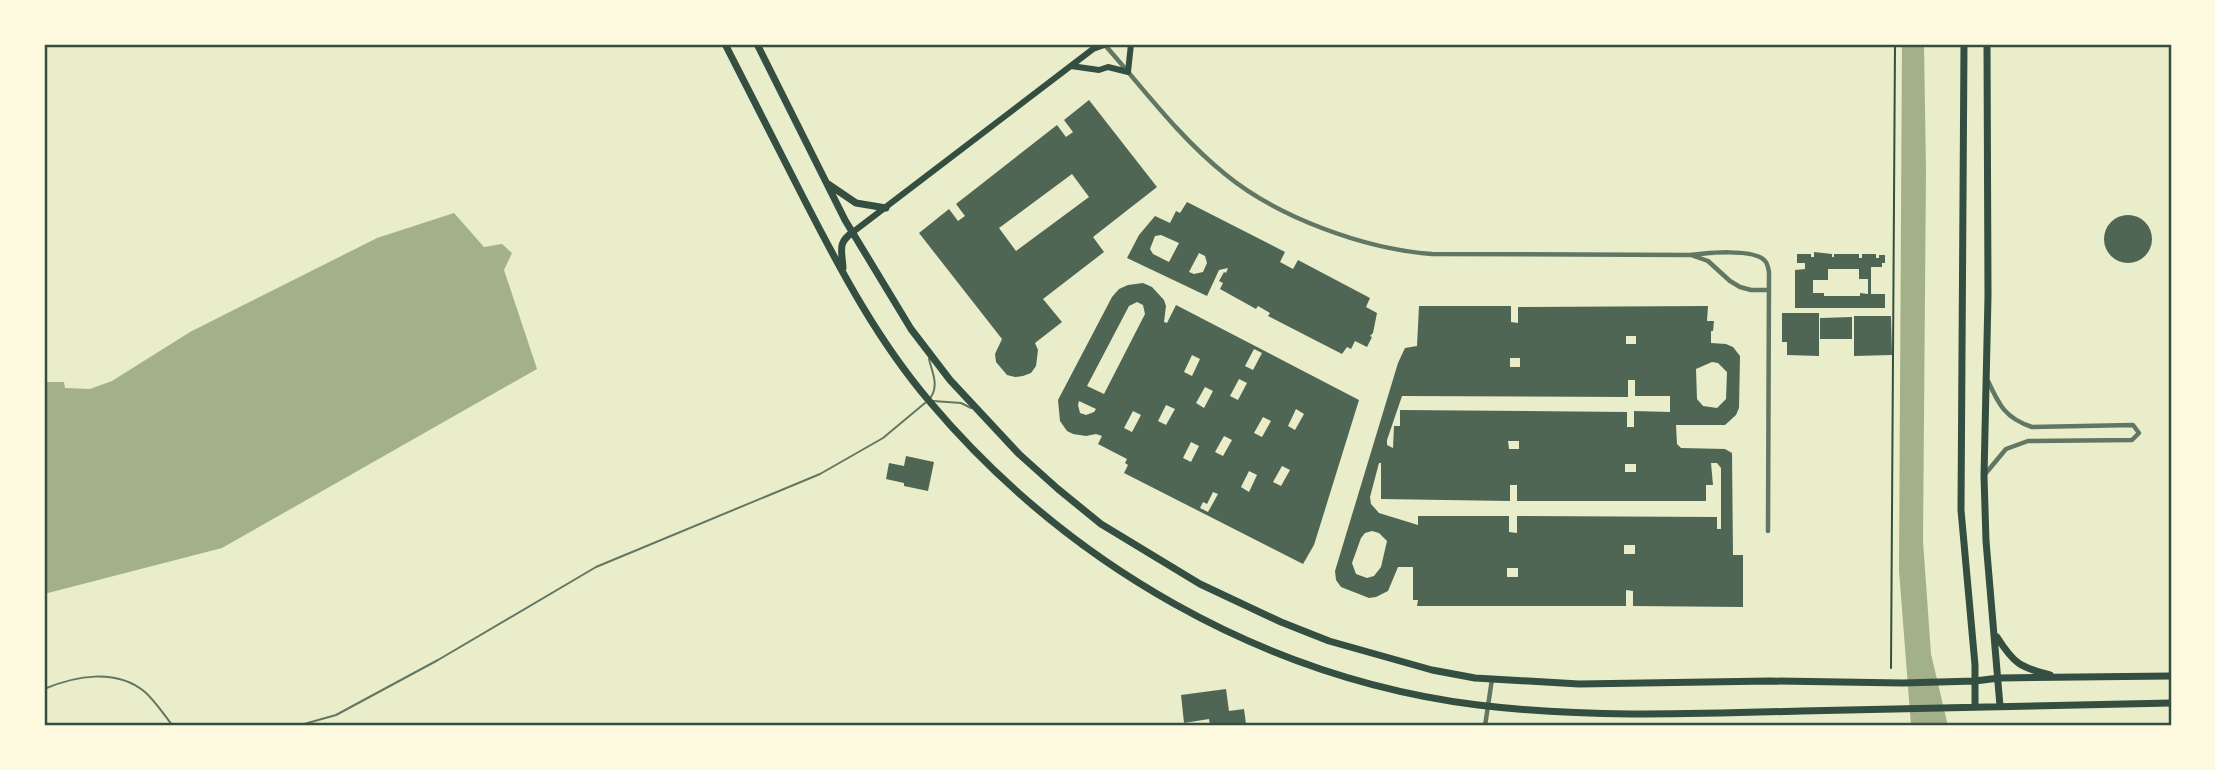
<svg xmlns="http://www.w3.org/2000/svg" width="2215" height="770" font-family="'Fira Sans',sans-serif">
<rect width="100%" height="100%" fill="#e9edc9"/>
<path fill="#a3b18a" d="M1902 44H1924L1926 171 1923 541 1931 654 1948 726H1911L1899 570Z
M454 213 484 247 502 244 512 253 504 270 537 369 222 548 44 594V382H64L65 388 90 389 112 381 190 332 377 238Z"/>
<path fill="#4f6655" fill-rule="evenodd" d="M1089 100 1157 187 1093 237 1104 252 1043 299 1062 322 1035 343 1038 350 1036 366 1031 373 1023 376 1015 377 1007 375 996 362 995 354 1002 339 919 233 949 209 958 221 965 216 956 204 1057 125 1066 137 1073 132 1064 120ZM1072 174 1089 197 1016 251 999 228Z
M1187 202 1285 252 1280 262 1293 269 1298 260 1370 298 1366 307 1377 313 1373 333 1370 336 1372 337 1367 347 1355 341 1351 349 1347 347 1342 354 1268 316 1270 313 1258 306 1256 309 1220 289 1223 283 1219 281 1224 272 1226 273 1228 268 1219 270 1207 296 1127 258 1139 235 1155 216 1170 223 1176 211 1180 213ZM1161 235 1179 243 1169 262 1153 254 1150 249 1155 236ZM1199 253 1205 256 1207 263 1203 272 1194 274 1189 272Z
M2104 239a24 24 0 1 1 48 0a24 24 0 1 1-48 0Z
M1814 252 1832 254V257H1834V254H1859V258H1862V254H1876V258H1879V255H1885V263H1882V267H1871V294H1885V308H1795V270L1805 269V263H1797V254H1811V257H1814ZM1828 269H1859V279H1868V294L1860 293V296H1824V293H1813V280H1828Z
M1143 283 1152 287 1164 300 1166 306 1164 322 1167 323 1176 305 1359 400 1314 545 1303 564 1124 473 1128 465 1125 463 1127 459 1098 444 1102 436 1096 434 1086 436 1073 434 1067 431 1060 421 1058 400 1112 297 1119 289 1128 285ZM1137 302 1143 305 1145 314 1104 394 1087 386 1129 306ZM1254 349 1262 353 1253 370 1245 366ZM1192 355 1200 359 1192 376 1184 372ZM1239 379 1247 383 1238 400 1230 396ZM1205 387 1213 391 1204 408 1196 403ZM1079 401 1096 409 1094 412 1086 415 1080 413 1078 405ZM1166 405 1175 409 1166 425 1158 421ZM1296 409 1304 414 1295 430 1288 426ZM1133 411 1141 415 1132 432 1124 428ZM1263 417 1271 421 1262 437 1254 433ZM1224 436 1232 440 1223 456 1215 452ZM1191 442 1199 446 1191 462 1183 458ZM1282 466 1290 470 1281 486 1273 482ZM1249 471 1257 475 1249 492 1241 487ZM1213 492 1218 494 1208 512 1200 508 1203 502 1207 504Z
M1419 306H1511V322L1518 323V307L1708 306 1707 321H1714L1713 331H1711V343L1726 344 1733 347 1740 356 1739 408 1736 415 1725 425H1676L1677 444 1681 448 1725 449 1732 453 1733 555H1743V607L1633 606V591L1626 590V606H1417L1418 600H1413V567H1398L1388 591 1376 597 1369 598 1341 587 1336 580 1335 571 1398 363 1405 348 1417 346ZM1626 336H1636V344H1626ZM1510 358H1520V367H1510ZM1712 362 1718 363 1727 372 1726 399 1717 408 1703 406 1697 399 1696 369ZM1628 380H1635V396H1670V412L1634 411V427H1627V412L1400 410V426H1394L1393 448 1387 445V440L1402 396 1628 397ZM1508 441H1519V449H1509ZM1379 463H1381V499L1510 501V485H1517V501H1706V485H1713L1711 463H1717L1721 468V529H1717V517L1517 516V533L1509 532V516H1418V525L1379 513 1371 504 1370 497ZM1625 464H1636V472H1625ZM1372 531 1379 533 1387 541 1381 567 1374 576 1367 578 1356 574 1352 563 1361 538 1365 533ZM1624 545H1635V554H1624ZM1507 568H1518V577H1507Z
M1782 313H1819V356L1787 355V342H1782Z
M1854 316H1891L1892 355 1854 356Z
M1852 317V339H1820V318Z
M906 456 934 462 928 491 904 486V483L886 479 889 463 904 466Z
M1226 689 1229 711 1244 709 1246 724 1251 723 1252 726H1210L1209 719 1184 723 1181 695Z"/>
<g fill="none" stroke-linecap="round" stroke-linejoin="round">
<path stroke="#344e41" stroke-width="2" d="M1891 668 1895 44"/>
<path stroke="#617663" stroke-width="2" d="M929 359C932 372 939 384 931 397
M933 401 961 403 971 408
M44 689C75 676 116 668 145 692 156 702 164 715 173 726
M297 726 336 715 438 660 596 567 820 474 883 438 925 403"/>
<path stroke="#617663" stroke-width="4.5" d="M1104 44C1143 88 1179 137 1225 174 1277 217 1364 249 1432 254L1690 255C1705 253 1755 248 1765 261 1768 264 1768 268 1769 272L1768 531
M1691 255 1708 261 1730 281 1740 287 1751 290H1769
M1986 473 2006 449 2028 441 2132 440 2139 433 2133 425 2032 427C2005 418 1999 405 1988 381
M1485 726 1492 679"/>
<path stroke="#344e41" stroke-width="6" d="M1071 66 1099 70 1108 67 1128 72 1131 44
M853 232 1093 49 1107 44"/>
<path stroke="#344e41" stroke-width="7" d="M725 44C751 96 778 148 805 201 841 271 878 341 930 402 1068 565 1264 678 1478 705 1585 718 1694 714 1802 711 1925 709 2048 705 2171 703
M757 44 845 220 911 329 950 380 1019 454 1058 489 1101 524 1200 584 1281 622 1329 641 1432 670 1475 678 1579 684 1770 681 1903 683 1975 681 1999 678 2171 676
M1964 44 1961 510 1975 665V706
M1987 44 1988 296 1984 476 1986 541 2000 706
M828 184 856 203 886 208
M843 268C842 250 837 243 853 232
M1997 637C2014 664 2020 667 2050 675"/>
</g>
<rect width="2215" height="770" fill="none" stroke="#fefae0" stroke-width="91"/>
<rect x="46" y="46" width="2124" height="678" fill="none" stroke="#344e41" stroke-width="2.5"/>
</svg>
